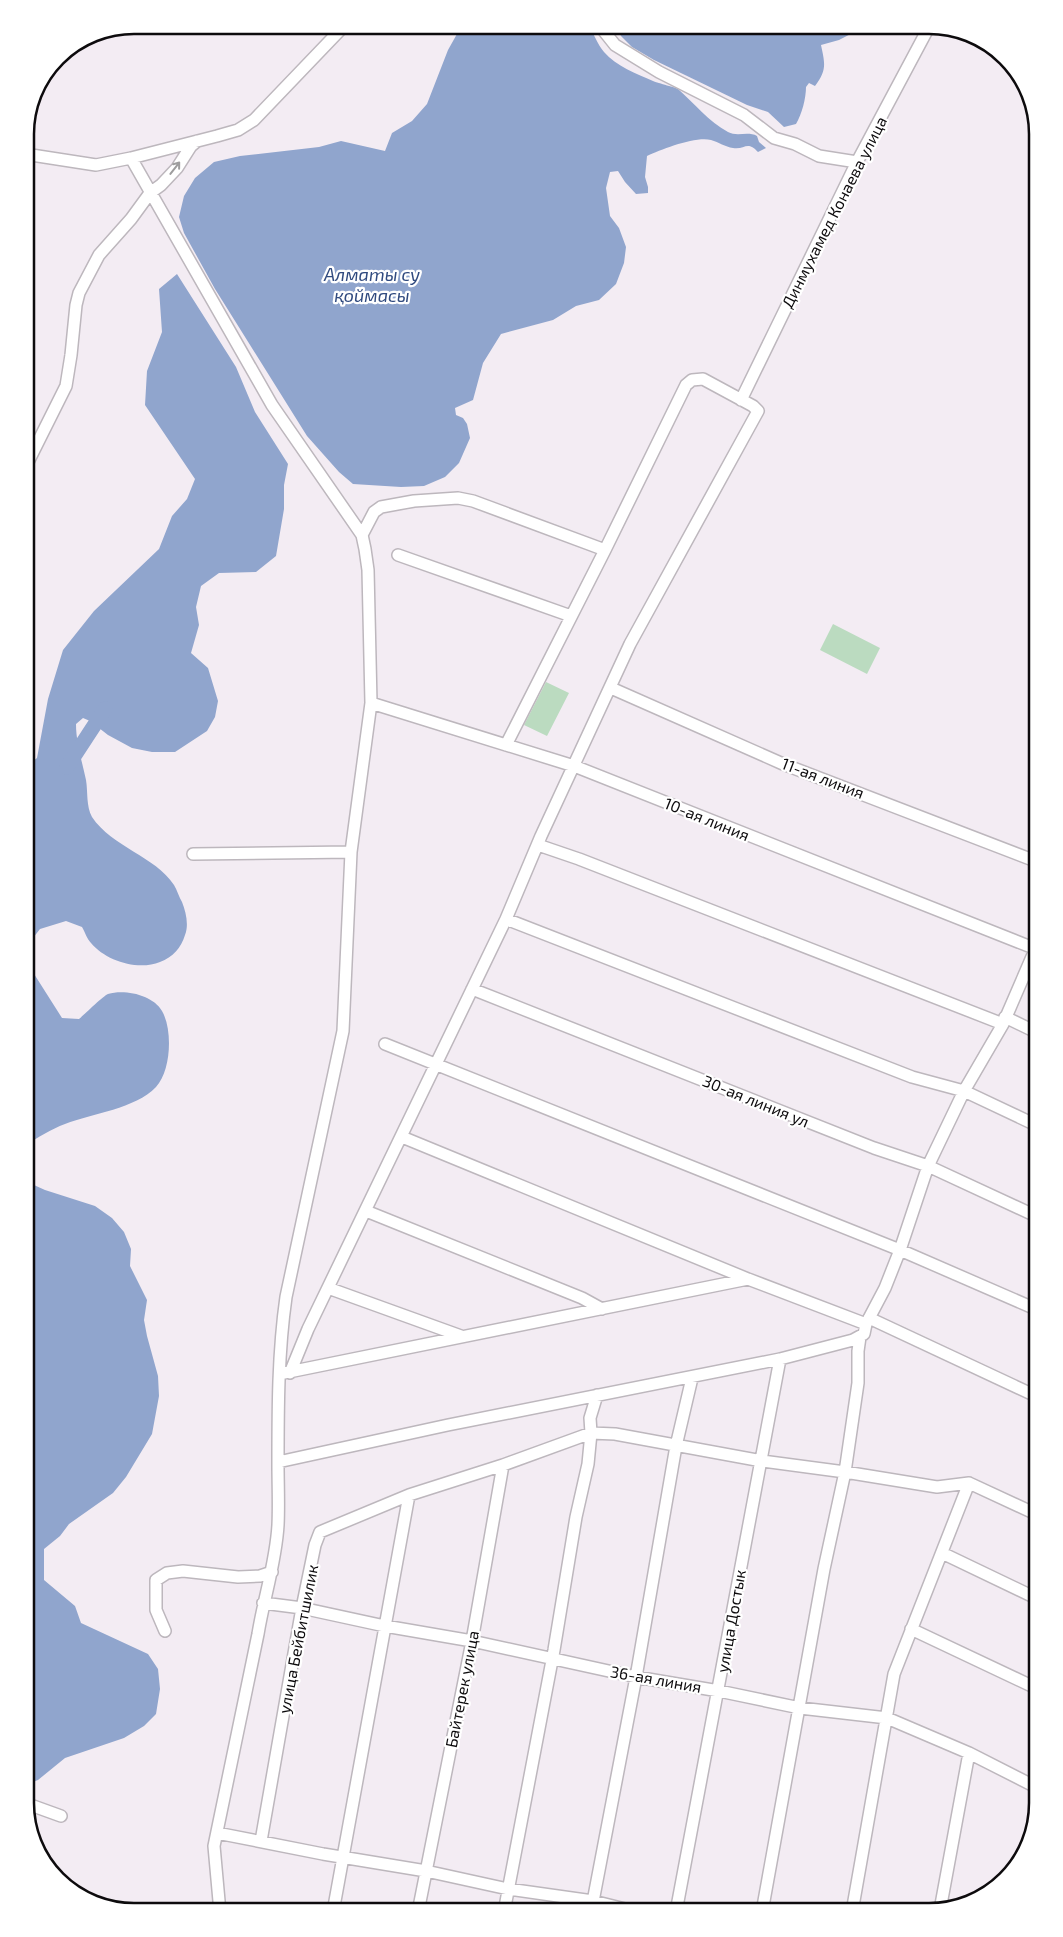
<svg xmlns="http://www.w3.org/2000/svg" width="1063" height="1937" font-family="'Exo 2',sans-serif">
<rect width="100%" height="100%" fill="#f3ecf3"/>
<path fill="#bbdbc0" d="M833 624 880 648 867 674 820 650Z
M546 682 569 693 547 736 524 725Z"/>
<path fill="#90a5cd" d="M462 25H588C594 33 597 44 604 52 616 66 637 74 653 81 658 83 677 88 678 89 694 103 709 122 728 132 737 137 748 131 757 136L759 142 766 148 758 152C747 140 745 150 733 148 725 147 719 142 711 140 696 136 662 149 647 156L645 177 648 187V193L636 194 625 182 618 171 610 172 606 188 610 216 619 228 626 247 624 263 616 284 599 300 576 306 553 320 501 334 483 363 473 400 455 408 456 415 463 418 467 424 470 438 459 463 445 477 424 486 401 487 353 484 339 472 307 436 215 289 184 233 179 217 184 196 195 178 214 162 240 156 319 147 341 141 385 151 392 133 412 121 427 104 448 50Z
M615 25H868L839 40 821 45C825 64 827 70 815 86L809 83 806 87C806 98 802 114 796 124L784 127 768 112 747 105 654 60 632 47 621 36Z
M177 274 236 367 255 412 288 464 284 485V509L276 556 256 572 219 573 201 586 196 607 199 625 191 653 208 668 218 701 215 717 207 731 175 752H152L132 748 108 735 90 721 83 718 76 724C76 743 82 761 86 780 88 792 86 806 92 817 112 847 155 856 174 885 177 890 179 897 182 902 186 912 189 925 185 935 181 948 173 957 160 962 138 971 106 961 91 943 87 939 85 932 82 927L66 921 40 929 33 938 29 966 62 1018 79 1019C85 1014 103 996 108 994 125 989 153 995 162 1011 173 1030 171 1071 156 1087 135 1109 93 1113 65 1124 51 1129 38 1138 25 1145V767L37 758 48 699 63 650 94 611 159 549 172 516 187 499 195 479 145 405 147 371 162 332 159 289Z
M25 1181 45 1190 95 1206 112 1218 124 1232 131 1249 130 1266 147 1300 144 1320 147 1336 158 1376 159 1396 152 1434 126 1477 113 1493 69 1524 60 1536 44 1549V1580L75 1606 81 1623 148 1654 158 1669 160 1689 156 1714 144 1726 124 1738 65 1758 38 1780 25 1785Z"/>
<g fill="none" stroke-linecap="round" stroke-linejoin="round">
<path stroke="#90a5cd" stroke-width="15" d="M67 767 105 709"/>
<g stroke="#bdb7bd" stroke-width="14">
<path id="minor" d="M599 25 615 45 659 72 744 115 774 138 795 144 819 156 857 162
M25 154 96 165 131 158 217 136 238 130 254 120 345 25
M131 158 272 405 362 535 365 549 368 570 371 703 351 852 343 1031 286 1297C278 1353 278 1408 278 1464 278 1485 279 1505 278 1525 276 1562 264 1597 258 1634L214 1846 220 1912
M741 400 857 162 930 25
M25 468 66 386 71 355 76 305 79 293 99 255 131 219 150 193 161 185 177 168 191 146 197 141
M362 535 374 512 381 507 414 501 458 498 473 501 605 550
M398 555 571 616
M611 688 783 764 1038 862
M371 703 574 766 1036 949 1038 948
M538 845 579 859 1003 1024
M193 854 351 852
M506 919 912 1077 964 1091 1038 1126
M472 989 874 1148 928 1166 1038 1217
M1005 1017 1038 1033
M385 1044 900 1250 1038 1310
M402 1137 748 1279 866 1324
M366 1211 582 1298 602 1309
M328 1288 461 1336
M869 1318 1038 1397
M284 1373 748 1279
M290 1373 308 1329 506 919 541 836 630 644 758 411 753 406 703 379 692 380 686 385 605 550 506 745
M278 1462 448 1425 780 1359 853 1340 864 1334 866 1324 885 1288 900 1250 928 1166 964 1091 1003 1024 1038 943
M942 1553 1038 1599
M263 1603 302 1608 385 1626 472 1641 636 1677 719 1691 800 1708 887 1718 969 1753 1038 1788
M911 1629 1038 1689
M165 1631 156 1610V1580L167 1573 183 1571 238 1577 260 1576 272 1572
M25 1803 61 1816
M217 1833 323 1854 426 1871 508 1889 593 1901 637 1912
M261 1841 302 1608 315 1545 320 1532 409 1495 503 1465 591 1433 615 1434 762 1461 845 1472 937 1487 969 1483
M940 1910 969 1753
M333 1912 409 1495
M418 1912 472 1641 503 1465
M504 1912 554 1650 576 1517 588 1464 591 1433 590 1418 597 1395
M591 1912 636 1677 676 1446 692 1378
M676 1912 780 1359
M762 1912 824 1569 845 1472 858 1383V1351L860 1337
M852 1912 894 1674 969 1483 1038 1515"/>
</g>
<use href="#minor" stroke="#fff" stroke-width="11"/>
</g>
<defs><path id="oneway-shaft" d="M-6 0H5M1.5-3L5.5 0L1.5 3" fill="none" stroke-width="1.6" stroke-linecap="round" stroke-linejoin="round" transform="scale(1.25)"/></defs>
<use stroke="#9e9d9e" href="#oneway-shaft" transform="translate(175 168) rotate(-52)"/>
<g text-anchor="middle" stroke-width="4.5" stroke-linejoin="round" paint-order="stroke">
<g font-size="16" fill="#0d0b0d" stroke="#fff">
<text transform="translate(834 212) rotate(-63)" y="6">Динмухамед Конаева улица</text>
<text transform="translate(823 778) rotate(21)" y="6">11-ая линия</text>
<text transform="translate(707 819) rotate(22)" y="6">10-ая линия</text>
<text transform="translate(756 1101) rotate(22)" y="6">30-ая линия ул</text>
<text transform="translate(731 1621) rotate(-80)" y="6">улица Достык</text>
<text transform="translate(298 1639) rotate(-79)" y="6">улица Бейбитшилик</text>
<text transform="translate(656 1679) rotate(10)" y="6">36-ая линия</text>
<text transform="translate(462 1689) rotate(-79)" y="6">Байтерек улица</text>
</g>
<g font-size="18" font-style="italic" fill="#304a7f" stroke="#fff">
<text x="372" y="281">Алматы су<tspan x="372" dy="21">қоймасы</tspan></text>
</g>
</g>
<path d="M0 0H1063V1937H0ZM134 34H929A100 100 0 0 1 1029 134V1803A100 100 0 0 1 929 1903H134A100 100 0 0 1 34 1803V134A100 100 0 0 1 134 34Z" fill="#fff" fill-rule="evenodd"/>
<path fill="none" stroke="#0d0b0d" stroke-width="2.5" d="M134 34H929A100 100 0 0 1 1029 134V1803A100 100 0 0 1 929 1903H134A100 100 0 0 1 34 1803V134A100 100 0 0 1 134 34Z"/>
</svg>
